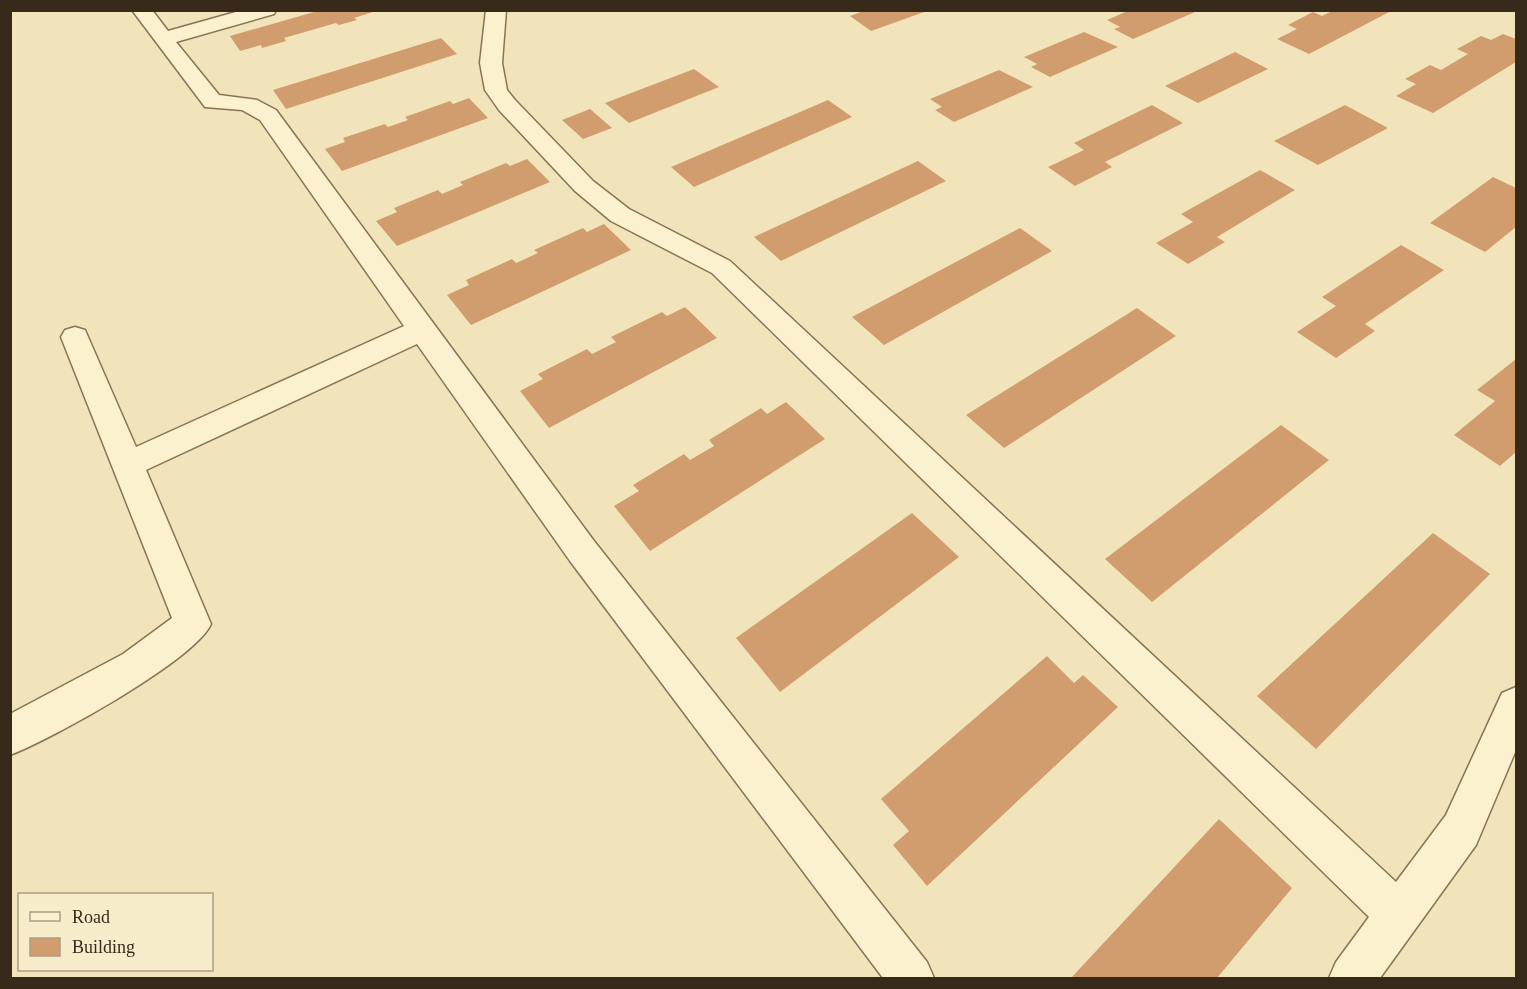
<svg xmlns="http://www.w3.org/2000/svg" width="1527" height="989" font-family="'Times New Roman',serif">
<rect width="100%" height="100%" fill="#f1e4bb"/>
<path fill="#d29d6e" d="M321 10 376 11 354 18 357 20 339 25 336 23 284 38 286 41 262 48 261 45 240 51 230 36Z
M866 10H927V11L871 31 850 16Z
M1130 10H1193L1195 12 1133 39 1114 29 1120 27 1107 20Z
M1334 10H1393L1309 54 1277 39 1297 29 1288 25 1313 12 1322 16Z
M1084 32 1118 47 1050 77 1031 67 1037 64 1024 57Z
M1503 34 1516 39V62L1433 113 1396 96 1416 84 1405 79 1430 65 1441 70 1468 54 1457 49 1481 36 1491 40Z
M441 38 457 54 286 109 273 90Z
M1235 52 1268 69 1198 103 1165 86Z
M694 69 719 87 629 123 605 103Z
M999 70 1033 87 954 122 935 110 942 107 930 99Z
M469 98 488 118 342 171 325 149 345 142 343 138 385 124 388 127 408 120 405 117 450 101 453 104Z
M828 100 852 117 694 187 671 167Z
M1152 105 1183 123 1105 162 1112 167 1075 186 1048 167 1084 150 1074 143Z
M1345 105 1388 128 1318 165 1274 141Z
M590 109 612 128 583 139 562 120Z
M527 159 550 182 397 246 376 221 397 212 394 208 438 190 442 194 463 185 460 182 506 163 510 166Z
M918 161 946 181 781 261 754 237Z
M1260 170 1295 190 1217 237 1225 242 1188 264 1156 243 1193 222 1181 214Z
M1493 177 1516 188V227L1485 252 1430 223Z
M604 224 631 250 471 325 447 295 469 285 466 280 512 259 516 263 538 253 534 250 583 228 587 232Z
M1020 228 1052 251 884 345 852 317Z
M1401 245 1444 270 1365 324 1375 331 1336 358 1297 332 1336 306 1322 297Z
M685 307 717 338 549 428 520 391 543 379 538 374 587 349 592 354 616 342 611 337 662 312 667 316Z
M1137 308 1176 336 1004 448 966 415Z
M1516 359V452L1500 466 1454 435 1495 401 1477 390Z
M786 402 825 439 650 551 614 506 639 491 633 485 684 454 690 460 714 446 709 440 761 408 767 414Z
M1281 425 1329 460 1152 602 1105 559Z
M912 513 959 557 780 692 736 638Z
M1433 533 1490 574 1316 749 1257 696Z
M1047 656 1074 683 1083 675 1118 707 927 886 893 845 909 831 881 799Z
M1219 819 1292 888 1217 978H1071Z"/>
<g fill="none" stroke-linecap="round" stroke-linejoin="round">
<g stroke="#897354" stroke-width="3">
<path id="minor" d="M132 10H152L168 31 243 10H276L274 14 176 42 219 95 257 100 276 110 594 541 927 962 934 978H883L570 561 417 344 146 470 211 624C195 660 52 739 10 755V714L123 654 172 618 61 337 65 330 75 327 85 330 136 447 404 326 260 120 242 110 205 107Z
M486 10H506L502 63 507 90 515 100 593 181 629 209 730 261 1396 882 1446 815 1502 693 1516 687V750L1476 845 1380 978H1329L1336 962 1369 917 712 273 611 221 575 191 499 110 485 90 480 63Z"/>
</g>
<use href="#minor" fill="#fbf1ce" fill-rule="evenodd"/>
</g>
<rect width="1527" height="989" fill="none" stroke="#372a1a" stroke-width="24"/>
<rect x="18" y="893" width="195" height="78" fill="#f8edcb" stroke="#ab9f84" stroke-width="1.5"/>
<rect x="30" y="912" width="30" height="9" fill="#fbf1ce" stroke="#ab9f84" stroke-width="1.5"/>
<text x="72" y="923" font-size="18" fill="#372a1a">Road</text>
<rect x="30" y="938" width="30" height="18" fill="#d29d6e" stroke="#ab9f84" stroke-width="1.5"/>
<text x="72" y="953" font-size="18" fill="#372a1a">Building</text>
</svg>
